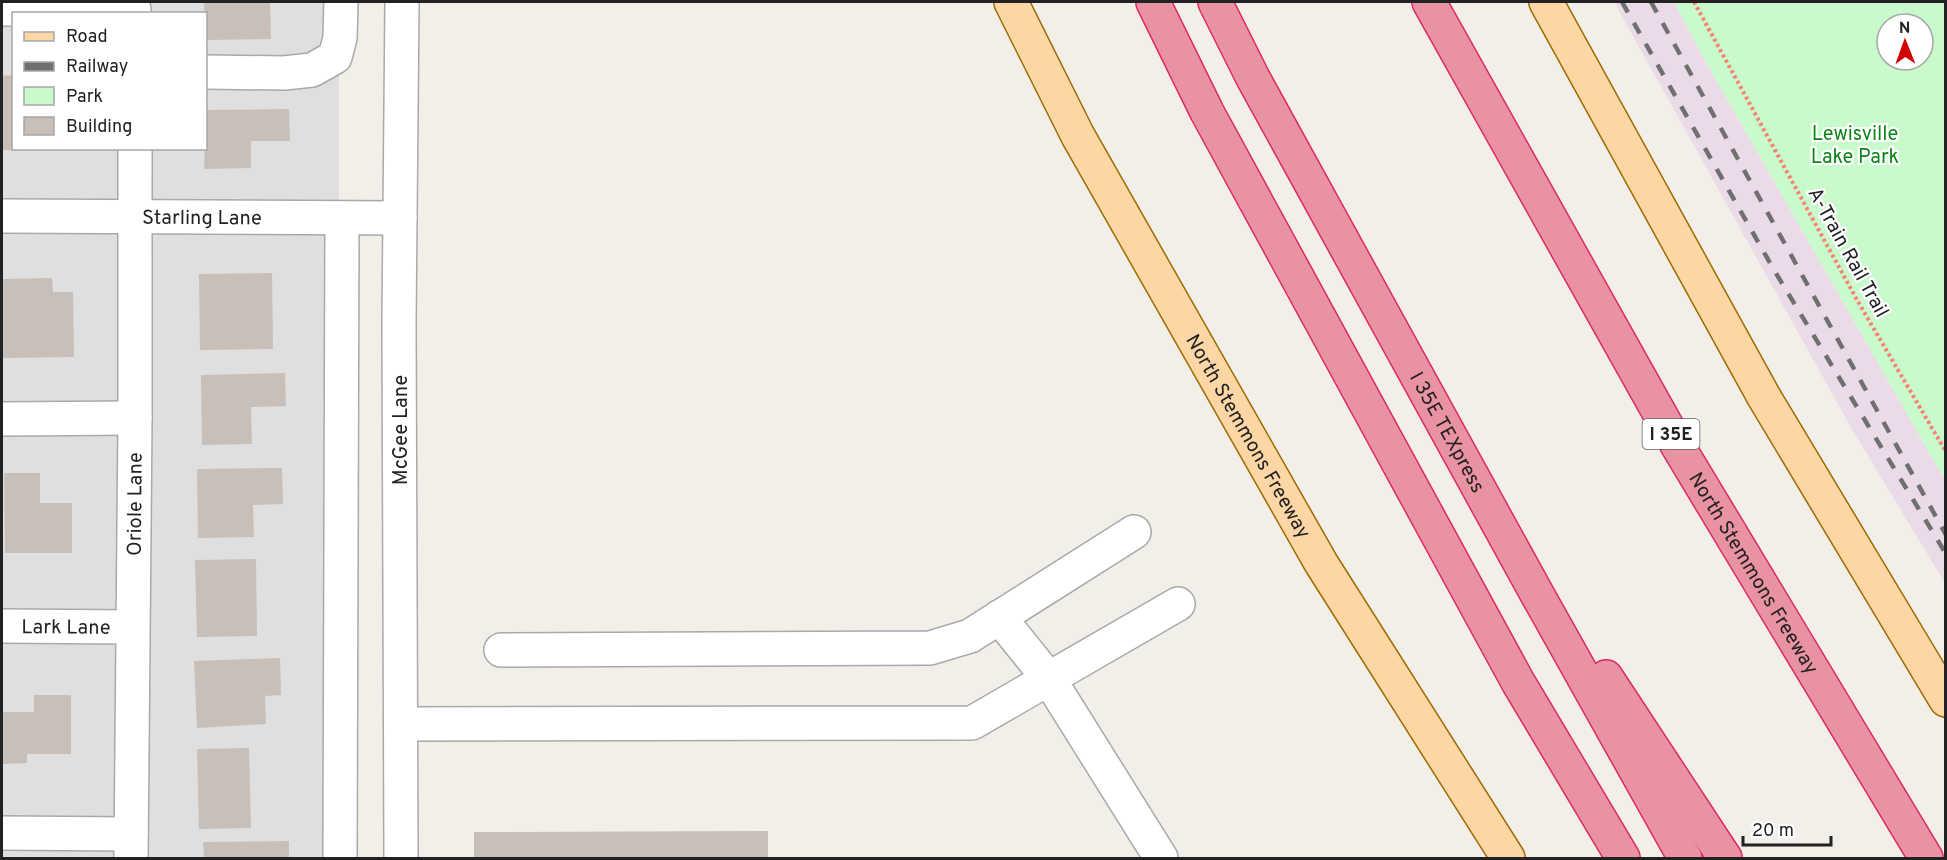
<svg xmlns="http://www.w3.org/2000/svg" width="1947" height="860" font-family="Overpass,sans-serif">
<rect width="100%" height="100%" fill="#f2efe9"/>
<path fill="#e0dfdf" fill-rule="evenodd" d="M2 2H339V858H2ZM14 14H206V148H14Z"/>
<path fill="#ebdbe8" d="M1614 2H1674L1708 66 1945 480V583L1853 431Z"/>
<path fill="#c8facc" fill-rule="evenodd" d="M1674 2H1945V480L1708 66ZM1887 24H1923V60H1887Z"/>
<path fill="#c7bfb8" d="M204 2H270L271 39 206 40Z
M14 75V150H2V76Z
M289 109 290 141H251V168L204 169 206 110Z
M272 273 273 349 200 350 199 274Z
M52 278 53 292H73L74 357 2 358V279Z
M285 373 286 406 251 407 252 444 202 445 201 375Z
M282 468 283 504 253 505 254 537 198 538 197 469Z
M4 473H40V503H72V553H5Z
M256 559 257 636 197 637 195 560Z
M280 658 281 695 265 696 266 724 197 728 194 661Z
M34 695H71V754H27V763L2 764V712H34Z
M249 748 251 828 199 829 197 749Z
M768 831V858H474V832Z
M289 841V858H204L203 842Z"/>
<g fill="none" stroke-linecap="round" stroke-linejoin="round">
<g stroke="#a9a9a9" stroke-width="36">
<g id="minor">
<path d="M2 9H134"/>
<path d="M206 72 284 73 312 70 335 57 340 38 341 2"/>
<path id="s1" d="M2 216 400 218"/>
<path d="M2 419 135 418"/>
<path d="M999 617 1049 679 1161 858"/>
<path id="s2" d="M2 626 132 627"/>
<path d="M501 650 930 648 970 636 1134 532"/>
<path d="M401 724 972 723 1178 604"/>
<path d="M2 833 131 834"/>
<path id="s3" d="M131 858 135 418V148"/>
<path d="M340 858 342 218"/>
<path d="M401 858 399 323 402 2"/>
</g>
</g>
<g stroke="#a06b00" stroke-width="36">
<g id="major">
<path id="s4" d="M1011 2 1078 136 1321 563 1508 858"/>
<path d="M1546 2 1764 397 1946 700"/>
</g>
</g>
<g stroke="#dc2a67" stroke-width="36">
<g id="highway">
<path d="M1153 2 1207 112 1518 682 1623 858"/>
<path id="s5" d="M1215 2 1253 78 1537 594 1685 858"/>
<path id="s6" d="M1429 2 1679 448 1926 858"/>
<path d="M1606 677 1725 858"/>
</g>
</g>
<path stroke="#fa8072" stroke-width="4" stroke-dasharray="3 3" stroke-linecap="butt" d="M1694 2 1857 300 1946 452"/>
<use href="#minor" stroke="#fff" stroke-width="33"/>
<use href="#major" stroke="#fcd6a4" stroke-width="33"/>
<use href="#highway" stroke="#e892a2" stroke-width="33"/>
<path stroke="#707070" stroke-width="4.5" stroke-dasharray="12 12" stroke-linecap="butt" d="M1622 2 1774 270 1946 554
M1651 2 1946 535"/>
</g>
<g text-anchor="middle" stroke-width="4.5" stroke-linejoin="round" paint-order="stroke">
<rect fill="#fff" stroke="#646464" stroke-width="1.5" x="1642.5" y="419" width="57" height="30" rx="4.5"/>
<g font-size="18" font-weight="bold" fill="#222">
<text x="1671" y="440">I 35E</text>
</g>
<g font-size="20" fill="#0c8416" stroke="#fff">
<text x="1855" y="140">Lewisville<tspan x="1855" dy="23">Lake Park</tspan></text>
</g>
<g font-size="20" fill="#222" stroke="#fff">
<text dy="7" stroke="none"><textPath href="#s1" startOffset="200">Starling Lane</textPath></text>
<text transform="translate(1849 252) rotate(61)" y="7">A-Train Rail Trail</text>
<text transform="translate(400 430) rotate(-90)" y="7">McGee Lane</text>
<text dy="7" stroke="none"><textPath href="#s5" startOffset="489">I 35E TEXpress</textPath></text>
<text dy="7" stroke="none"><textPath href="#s4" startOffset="495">North Stemmons Freeway</textPath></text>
<text dy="7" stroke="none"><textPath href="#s3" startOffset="354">Oriole Lane</textPath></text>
<text dy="7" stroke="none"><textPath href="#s6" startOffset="657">North Stemmons Freeway</textPath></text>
<text dy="7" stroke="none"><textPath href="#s2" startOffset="64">Lark Lane</textPath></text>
</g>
</g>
<rect width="1947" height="860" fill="none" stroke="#222222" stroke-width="6"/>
<rect x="12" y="12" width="195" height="138" fill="#ffffff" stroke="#a7a7a7" stroke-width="1.5"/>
<rect x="24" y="32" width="30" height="9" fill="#fcd6a4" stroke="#a7a7a7" stroke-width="1.5"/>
<text x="66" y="42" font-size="18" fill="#222222">Road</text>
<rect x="24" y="62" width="30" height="9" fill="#707070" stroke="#a7a7a7" stroke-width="1.5"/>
<text x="66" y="72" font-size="18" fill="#222222">Railway</text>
<rect x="24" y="87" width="30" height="18" fill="#c8facc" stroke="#a7a7a7" stroke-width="1.5"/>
<text x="66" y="102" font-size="18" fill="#222222">Park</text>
<rect x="24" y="117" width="30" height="18" fill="#c7bfb8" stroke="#a7a7a7" stroke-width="1.5"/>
<text x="66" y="132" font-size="18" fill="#222222">Building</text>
<g transform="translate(1905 42) rotate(359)"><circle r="28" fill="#ffffff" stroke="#a7a7a7" stroke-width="1.5"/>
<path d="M0-4.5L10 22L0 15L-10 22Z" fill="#d40000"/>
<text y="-9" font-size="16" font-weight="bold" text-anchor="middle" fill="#222222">N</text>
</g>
<path d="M1743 836v9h88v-9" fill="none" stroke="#222222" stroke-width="3"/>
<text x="1752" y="836" font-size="18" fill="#222222" stroke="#ffffff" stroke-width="4.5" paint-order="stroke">20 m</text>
</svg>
